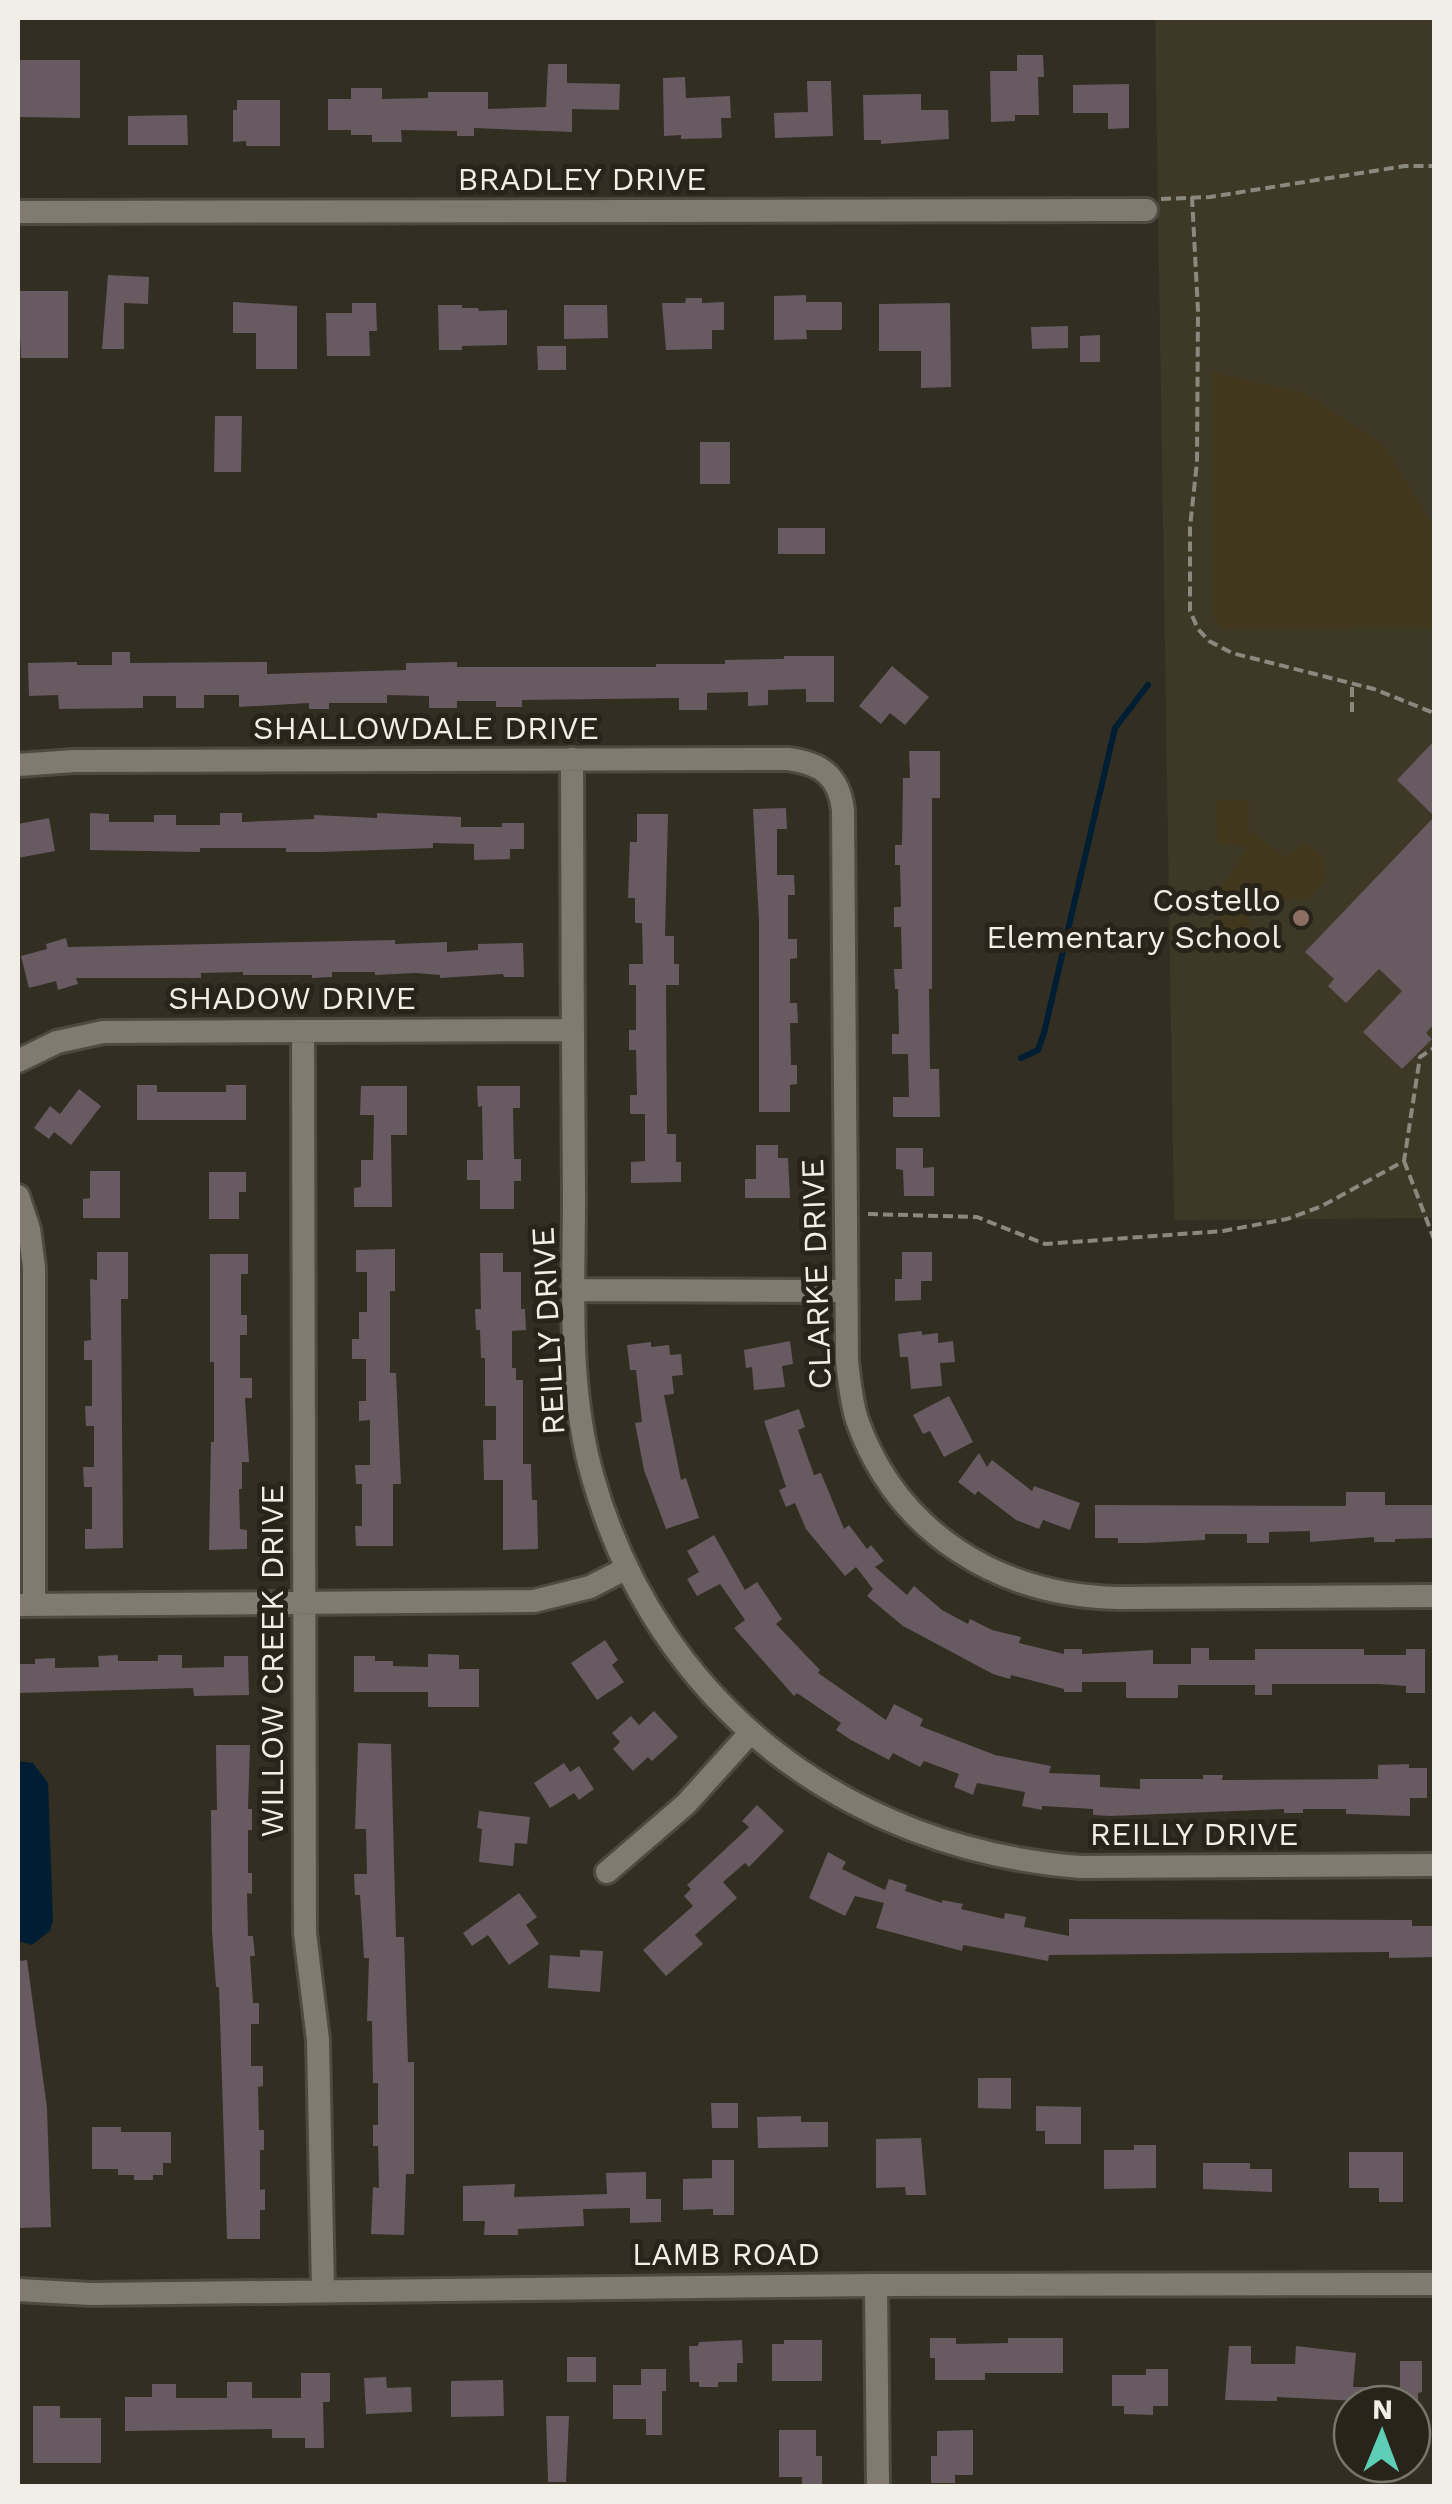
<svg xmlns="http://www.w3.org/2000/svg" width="1452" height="2504" font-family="'Work Sans',sans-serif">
<rect width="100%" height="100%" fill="#322e22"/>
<path fill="#3e3827" d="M1155 18H1434V1218L1174 1220Z"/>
<path fill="#41371c" d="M1212 372 1304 393 1384 445 1434 527V628L1223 629 1212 615Z
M1249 800 1248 830 1286 857 1305 842 1324 858 1326 878 1308 900 1249 898 1250 935 1219 934 1218 894 1248 846 1218 845 1216 801Z"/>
<path fill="#001e33" d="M18 1761 33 1763 48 1783 53 1921 50 1931 32 1945 18 1941Z"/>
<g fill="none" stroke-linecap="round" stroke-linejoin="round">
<path stroke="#001e33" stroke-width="6" d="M1021 1058 1038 1050 1044 1033 1115 728 1148 685"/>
</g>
<path fill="#675a61" d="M1017 55H1043L1044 77H1038L1039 115H1015V121L991 122 990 71H1017Z
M18 60H80V118L18 117Z
M548 64H567V83L620 84 619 110 572 109V132L474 128V136H457V131L401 130 402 142H372V135H351V130H328V99H351V88H382V99L428 98V92H488V109L546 107Z
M685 77 686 98 730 96 731 118H721L722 138 681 139V135L664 136 663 78Z
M807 81H831L833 136 775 138 774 113 808 112Z
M1129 84V128L1108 129V113H1073V85Z
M921 94V110H948L949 139 881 144V140H864L863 95Z
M237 100H280V146H246V141L233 142V110H237Z
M187 115 188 145H128V116Z
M108 275 149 277 148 304 124 303V349H102Z
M18 291H68V358H21Z
M806 295V302H842V330H806L807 339 774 340V296Z
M686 298H702V303L724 302V330H712V349L666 350 662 303H685Z
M233 302 297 306V369H256V333H233Z
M352 303H376L377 331H369L370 356H327L326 313H352Z
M950 303 951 387 921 388V351H879V304Z
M438 305H462V308H478L479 311 507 310V345L462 346V350H439Z
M564 305H607L608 338 564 339Z
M1068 326V348L1032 349 1031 327Z
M1100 335V362H1080V336Z
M537 346H566V370H538Z
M215 416H242L241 472H214Z
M700 442H730V484H700Z
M778 528H825V554H778Z
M112 652H130V663L267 662V674L406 670V663L457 662V667H656V664H725V660L784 659V656H834V702H806V689L768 690V705L748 706V692L707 693V710H679V698L522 700V707H496V701H457V708H429V696L387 695V703H329V709H309V703L239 707V695H204V708H176V696H143V708L59 709 58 695 29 696 28 663 77 662V665H112Z
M892 666 929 697 905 725 890 713 881 724 859 706Z
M1434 741V816L1397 780Z
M909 751H940V798H932V989H929L930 1069H939L940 1117H893V1097H909L908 1054H892V1034H899L898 989H895L894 969H902L901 927H894V907H901L900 865H895V845H902L903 778H910Z
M786 808 787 829H777V875H794L795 895H788V939H797V958L790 959V1003H797L798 1023H790L791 1065H797V1084L790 1085V1112H759V922L753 809Z
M90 813 109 814V822H154V815H176V825H220V813H242V822L314 819V815L377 818V813L461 817V827H502V823H524V849H510V859L474 860V844L433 843V848L322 852H286V848H200V852L90 850Z
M637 814H668L665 936H674V964H679V985H666L667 1134H676V1162H681V1182L631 1183V1162L645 1161V1114H630V1095H637L636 1050H629V1030H636V985H629V964H643L642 923H635V898H628L630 842H637Z
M1434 817V1024L1426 1033 1432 1039 1402 1069 1363 1032 1402 991 1379 969 1346 1003 1328 986 1334 979 1305 952Z
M49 818 55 851 18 858V824Z
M66 938 68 947 395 940V944L447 942V952L478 950V944L523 943 524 977H504L503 974 440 978V975L415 973 375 975V972H332V977L312 978V975H243V972L201 973V978H76L78 984 58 990 56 981 29 988 21 956 47 949 46 944Z
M137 1085H157V1092H226V1085H246V1120H137Z
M361 1086H407V1135H391L392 1207H354V1188L361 1187V1160H373L374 1115H360Z
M477 1086H520V1108H513L514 1159H521V1181H514V1209H480V1180H467V1160H483L482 1106 478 1107Z
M79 1089 101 1106 71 1145 54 1132 49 1139 34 1128 50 1106 60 1114Z
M756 1145H778V1158H788L790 1198H745V1179H756Z
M896 1148H923V1168L934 1167V1196H904L903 1170 896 1169Z
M90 1171H120V1218H83V1199L90 1198Z
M209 1172H246V1192H239V1219H209Z
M395 1249V1291H390V1373H396L401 1484H393V1546H356L355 1526H362V1484H356L355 1465H370V1420L359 1421V1401H366V1359H352V1339H359V1312H367V1272H356V1250Z
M97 1252H128V1299H121L123 1548 85 1549V1529H92V1487H84L83 1467H94V1426H86L85 1406H92V1360H84V1341L91 1340 90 1279 97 1280Z
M902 1252H932V1281H921V1300L895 1301V1279H902Z
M480 1253H503V1272H521V1309H525L526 1330 512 1331V1368H516V1380H523V1464H531L532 1500H537L538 1549 503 1550V1480H484L483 1440H496V1406H485V1358H481L480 1330H476L475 1309H481Z
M210 1254H248V1274H241V1315H247V1335H240V1378H252V1398H245L249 1462H242V1489H239L240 1529 247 1530V1549L209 1550 211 1442H214V1362H210Z
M922 1331V1335L938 1333V1343L953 1341 955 1362 940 1363 942 1386 911 1389 908 1357H900L898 1334Z
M790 1341 793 1364 782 1366 785 1387 754 1390 752 1367 746 1368 744 1350Z
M651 1342V1347L669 1345 670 1355 681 1354 683 1375 672 1376 674 1394 664 1395 681 1480 686 1478 699 1518 666 1529 644 1470 635 1423 642 1422 636 1370H630L627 1345Z
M949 1396 973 1442 944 1457 930 1431 923 1434 913 1415Z
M799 1409 805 1427 798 1430 814 1475 821 1473 844 1529 849 1525 867 1549 871 1545 884 1561 875 1567 907 1595 914 1586 942 1610 968 1624 970 1619 992 1630 1021 1637 1019 1643 1064 1654V1649H1082V1654L1153 1650V1664H1191V1648H1209V1660H1255V1649H1364V1655H1406V1649H1425V1693H1406V1686L1379 1684H1272V1695H1255V1685H1178V1698H1126V1682H1082V1692H1064V1689L1011 1675 1010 1679 993 1674 903 1626 867 1596 873 1589 856 1567 845 1576 806 1529 795 1503 786 1507 779 1490 786 1487 764 1421Z
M979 1453 987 1467 992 1460 1032 1491 1034 1486 1080 1503 1070 1530 1043 1520 1039 1529 1016 1520 978 1491 975 1495 958 1482Z
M1346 1492H1385V1505H1434V1538L1395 1539V1542H1374V1537L1310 1542V1531L1269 1532V1543H1247V1534H1205V1540L1144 1543H1118V1538H1095V1505L1346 1506Z
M714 1535 745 1590 757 1582 782 1619 776 1624 820 1670 818 1673 886 1720 894 1704 923 1719 920 1726 995 1755 1051 1766 1049 1773 1100 1775V1787L1140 1789V1779H1203V1775H1223L1222 1780 1378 1779V1765L1409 1764V1768H1427V1798H1410V1816L1346 1814V1809H1303V1813H1284V1809L1110 1816 1093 1815V1809L1042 1806V1810L1022 1806 1025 1792 977 1783 973 1795 954 1787 959 1774 924 1761 920 1767 893 1753 889 1760 851 1740 836 1730 841 1723 797 1693 794 1696 734 1628 745 1620 720 1584 697 1596 687 1579 699 1572 687 1551Z
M605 1640 618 1660 612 1665 624 1682 597 1700 571 1663Z
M428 1654 459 1655V1669H479V1707H428V1692H354V1656H375V1661H393V1666L428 1667Z
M118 1655V1661H158V1655H182V1668L224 1667V1656H248L249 1695 194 1696 193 1688 18 1693V1664H35V1659L55 1658V1668L99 1667 98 1656Z
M654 1711 678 1737 652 1761 648 1757 633 1771 613 1749 620 1742 612 1733 631 1716 639 1725Z
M358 1743 391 1744 396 1937H404L408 2062H414V2174H406L404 2235 371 2234 373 2187 379 2188 378 2146H373V2125H378V2083H373L372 2021H367L369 1958H364L360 1895H355L354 1874H367L366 1829H355Z
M216 1745H250L248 1809H252V1830H248V1873H252V1894L247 1893 248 1936H253L255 1956H250L253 2003H259V2024H251V2066H263V2086L258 2087 259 2130H264V2150H260V2190L265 2189V2210H260V2239H227L219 1987H216L212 1931 211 1810H217Z
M564 1763 570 1772 579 1766 594 1789 579 1800 574 1793 550 1808 534 1783Z
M757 1805 784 1831 749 1867 745 1863 723 1882 737 1898 695 1935 703 1944 666 1976 643 1950 693 1906 684 1896 691 1889 687 1885 749 1827 742 1821Z
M479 1811 530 1817 527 1844 515 1843 513 1866 479 1862 482 1829 477 1828Z
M828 1852 846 1862 842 1869 885 1890 889 1879 907 1885 905 1891 942 1903V1900L963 1904 961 1909 1004 1919 1005 1913 1026 1917 1024 1927 1069 1936V1919L1412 1920V1926H1434V1957L1389 1958V1952L1049 1955 1048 1961 963 1945 962 1951 876 1928 884 1903 855 1896 845 1916 809 1898Z
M519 1893 537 1917 526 1925 539 1944 509 1965 488 1935 472 1946 463 1933Z
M580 1950 603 1951 600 1992 548 1988 550 1955 580 1957Z
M27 1960 47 2108 51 2227 18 2228V1961Z
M978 2078H1011V2109L978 2108Z
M711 2103H738V2128H712Z
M1036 2106 1081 2107V2144H1045V2131H1036Z
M801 2116V2122H828V2147L758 2148 757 2117Z
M92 2127H121V2132H171V2163H163V2175H153V2180H134V2175H118V2169H92Z
M921 2138 926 2195H906L905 2187 876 2188V2139Z
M1134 2145H1156V2188L1104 2189V2150H1134Z
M1349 2152H1403V2202H1379V2188H1349Z
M712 2160H734V2215H713V2209L683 2210V2179L712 2178Z
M1203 2163H1250V2169H1272V2192L1203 2189Z
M646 2172V2199H661V2222L630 2223V2208L583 2209 584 2226 518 2229V2235H484L485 2221H463V2186L515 2184 514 2197 607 2194 606 2173Z
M930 2338H956V2344L1008 2343V2338H1063V2373H985V2380H935V2358H930Z
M742 2340 743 2363H737V2382H718V2387H699V2382H690L689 2346H698L699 2342Z
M784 2340H822V2381H772V2344H784Z
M1229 2346H1251V2364H1295L1296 2346 1356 2353 1353 2387H1400V2361H1422V2392L1418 2393V2404L1277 2397V2401L1225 2400Z
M567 2357H596V2382H567Z
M641 2369H666V2391H662V2435H646V2419H613V2385H641Z
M1146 2369H1168V2406H1153V2415L1124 2414V2406H1112V2375H1146Z
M301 2373H330V2402H323L324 2448H305V2438H272V2429L125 2431V2397H152V2384H176V2398H227V2382H252V2398H301Z
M386 2377 387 2388 411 2387 412 2412 366 2414 364 2378Z
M503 2380 504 2416 451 2417V2381Z
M33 2406H60V2418H101V2463H33Z
M546 2416H569L566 2482H548Z
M779 2430H816V2456H822V2484H802V2477H779Z
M973 2430V2475H955V2483H931V2456H937V2431Z"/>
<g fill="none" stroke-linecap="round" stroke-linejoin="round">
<g stroke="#4d4a40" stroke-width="28">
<path id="street" d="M18 212 1146 210
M572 759C572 906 573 1052 574 1199 574 1291 567 1388 593 1478 658 1706 848 1849 1081 1867L1434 1865
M18 765 74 761 788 759C821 763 839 776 843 810L847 1360C849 1380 851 1401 857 1420 898 1535 1001 1596 1119 1598L1434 1596
M303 1031 305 1933 318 2040 323 2290
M18 1061 57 1042 103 1032 573 1030
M18 1196 29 1229 34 1267V1605
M574 1290 846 1291
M18 1605 534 1601 590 1587 627 1568
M607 1872 686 1804 751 1732
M876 2285 878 2486
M18 2290 91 2294 876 2285 1434 2284"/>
</g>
<path stroke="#8b887e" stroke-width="4" stroke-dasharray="10 5" stroke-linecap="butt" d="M1192 197 1198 311 1197 462 1190 527V611L1198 629 1209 641 1232 653 1374 689 1434 713
M1161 199 1210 197 1405 166H1434
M1352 712V684
M1404 1161 1434 1239
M868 1214 977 1217 1045 1244 1223 1231 1287 1219 1322 1206 1404 1161 1420 1057 1434 1048"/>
<use href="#street" stroke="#807b6e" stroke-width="22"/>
</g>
<circle fill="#8d6e63" stroke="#282419" stroke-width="4" cx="1301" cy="918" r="10"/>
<g text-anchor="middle" stroke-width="10" stroke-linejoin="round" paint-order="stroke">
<g font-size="32" fill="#f0eee7" stroke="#282419">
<text x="582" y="190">BRADLEY DRIVE</text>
<text x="426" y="739">SHALLOWDALE DRIVE</text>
<text x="292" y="1009">SHADOW DRIVE</text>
<text transform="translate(816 1274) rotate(-92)" y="11">CLARKE DRIVE</text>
<text transform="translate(548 1331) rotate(-93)" y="11">REILLY DRIVE</text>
<text transform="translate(272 1661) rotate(-90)" y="11">WILLOW CREEK DRIVE</text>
<text x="1194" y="1845">REILLY DRIVE</text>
<text x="726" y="2265">LAMB ROAD</text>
</g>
<g font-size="32" fill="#f0eee7" stroke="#282419" text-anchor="end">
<text x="1281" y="911">Costello<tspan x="1281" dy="37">Elementary School</tspan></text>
</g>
</g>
<rect width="1452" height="2504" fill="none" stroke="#f0eee7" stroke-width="40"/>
<g transform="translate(1382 2434) rotate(1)"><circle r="48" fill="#282419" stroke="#78756b" stroke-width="2.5"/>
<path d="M0-8L18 38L0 25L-18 38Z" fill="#5eceb7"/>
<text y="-15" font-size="28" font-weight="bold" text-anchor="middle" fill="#f0eee7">N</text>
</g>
</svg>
